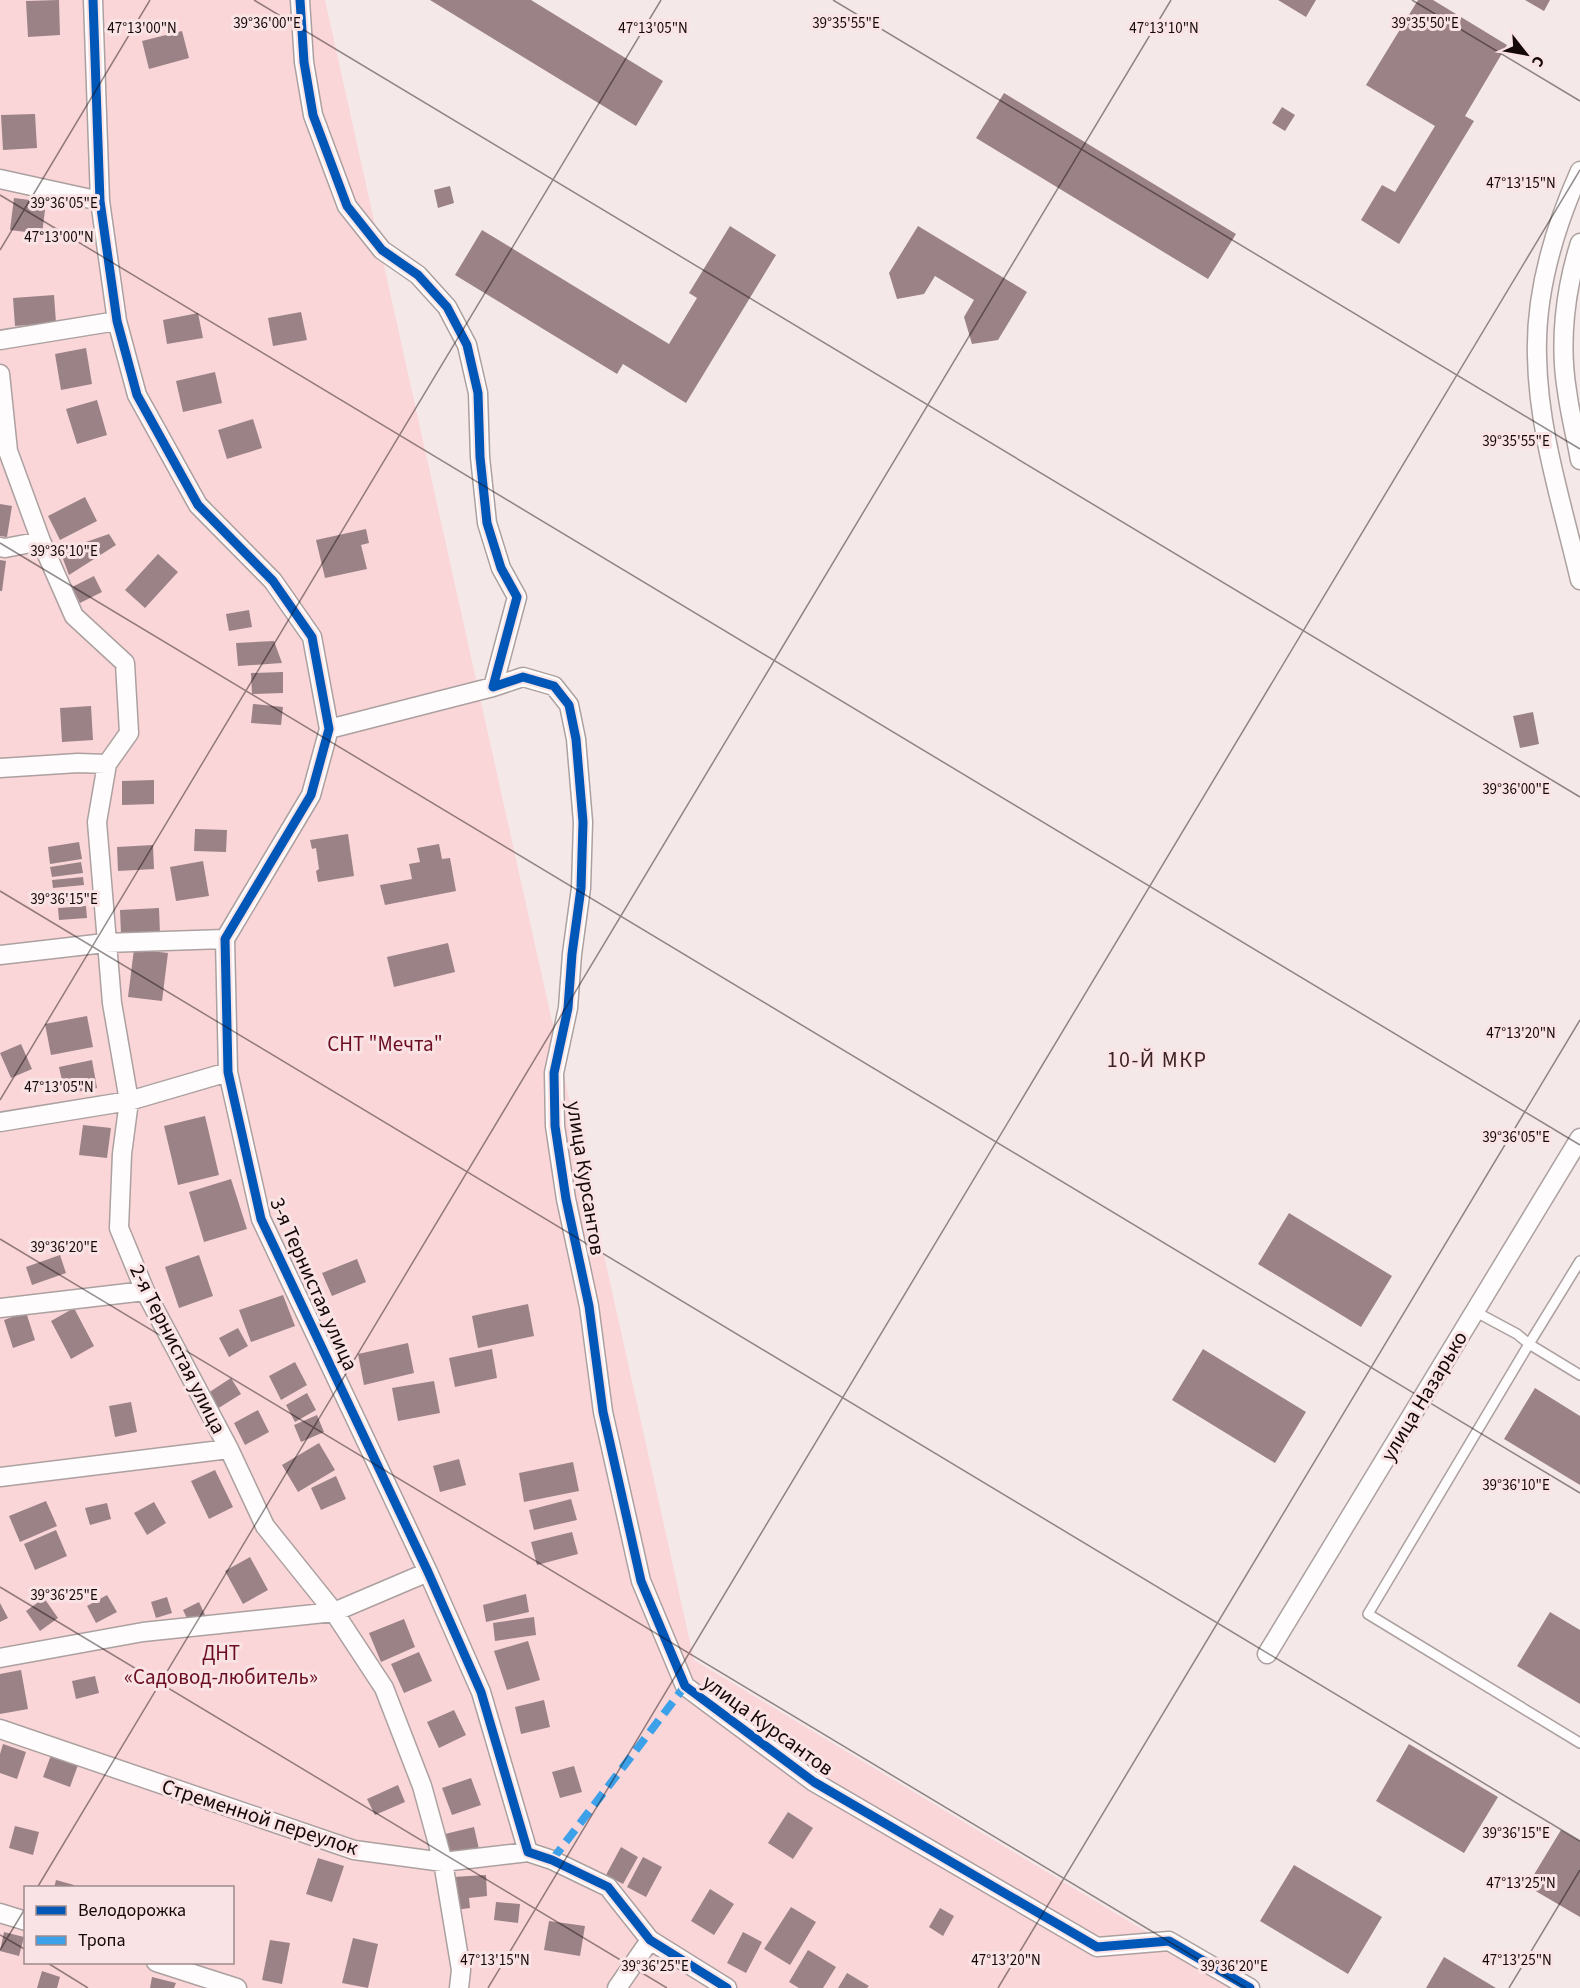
<svg xmlns="http://www.w3.org/2000/svg" width="1580" height="1988" font-family="'Source Sans 3',sans-serif">
<rect width="100%" height="100%" fill="#f5e8e9"/>
<path fill="#fad6d8" fill-rule="evenodd" d="M0 0H325L694 1660 1240 1988H0ZM26 1888H232V1962H26Z"/>
<path fill="#9a8287" d="M59 0 60 35 28 37 26 1Z
M430 0H531L663 81 636 126Z
M1278 0H1316L1306 17Z
M1418 0H1433L1507 45 1465 116 1474 121 1399 244 1361 220 1382 185 1395 192 1435 126 1366 85Z
M1525 0H1550L1544 11Z
M182 31 189 58 149 69 142 41Z
M1004 93 1236 234 1208 279 976 138Z
M1282 107 1295 115 1285 131 1272 123Z
M35 114 37 148 3 150 1 115Z
M450 186 454 203 438 208 434 190Z
M14 198 46 202 42 234 10 230Z
M730 226 776 255 686 403 623 364 617 374 455 275 482 230 669 344 697 298 689 293Z
M918 226 1027 292 998 340 972 344 964 317 974 300 935 276 924 294 897 299 889 273Z
M54 295 56 323 15 326 13 298Z
M301 312 307 340 273 346 268 318Z
M198 313 203 338 167 344 163 320Z
M86 348 92 384 61 390 55 354Z
M215 372 222 403 183 412 176 381Z
M97 400 107 435 77 444 66 409Z
M253 419 262 448 227 459 218 430Z
M85 497 97 521 60 540 48 516Z
M0 504 12 506 7 537 0 536Z
M366 529 369 543 361 545 367 569 325 578 316 540Z
M109 534 116 545 69 575 60 551Z
M158 554 178 572 145 608 125 590Z
M0 560 6 561 2 591H0Z
M94 576 102 592 80 603 72 587Z
M249 610 252 627 229 631 226 614Z
M274 641 282 663 238 666 236 643Z
M283 672V693L252 694 251 673Z
M253 704 283 707 281 725 251 723Z
M91 706 93 740 62 742 60 708Z
M1533 712 1539 744 1520 748 1513 716Z
M154 780V804L122 805V781Z
M195 829 227 830 226 852 194 851Z
M348 834 354 876 318 882 316 871 319 869 316 848 312 849 310 840Z
M79 842 82 859 50 864 48 847Z
M439 844 442 859 450 858 456 891 385 905 380 885 412 879 409 864 420 862 417 848Z
M153 845 154 869 118 871 117 847Z
M203 861 209 896 176 901 170 867Z
M81 862 83 873 52 877 50 867Z
M83 877 84 885 53 888 52 880Z
M84 890 85 902 57 905 56 893Z
M86 906 87 918 59 920 58 908Z
M159 908 160 933 121 935 120 910Z
M448 943 455 972 394 987 387 957Z
M134 949 168 953 162 1001 128 997Z
M87 1016 93 1047 51 1055 45 1024Z
M21 1044 32 1069 11 1078 0 1053Z
M92 1060 97 1088 65 1094 59 1067Z
M205 1116 219 1175 178 1185 164 1126Z
M83 1125 111 1128 107 1158 79 1155Z
M231 1179 247 1229 204 1242 189 1192Z
M1289 1213 1392 1276 1361 1327 1258 1264Z
M60 1255 66 1273 32 1285 26 1267Z
M199 1255 213 1296 179 1308 165 1267Z
M357 1259 366 1282 332 1296 322 1273Z
M283 1295 295 1326 251 1342 239 1310Z
M528 1304 534 1336 478 1348 472 1316Z
M74 1308 94 1346 71 1359 51 1321Z
M26 1312 35 1340 13 1348 4 1320Z
M238 1328 248 1346 229 1357 219 1338Z
M408 1343 414 1373 364 1385 358 1354Z
M492 1349 497 1378 455 1387 449 1358Z
M1203 1349 1306 1412 1275 1463 1172 1400Z
M295 1362 307 1385 281 1400 269 1376Z
M231 1378 241 1394 217 1409 208 1393Z
M434 1381 440 1413 398 1421 392 1388Z
M1535 1388 1580 1416V1485L1504 1439Z
M307 1393 316 1410 295 1422 286 1405Z
M131 1402 137 1432 115 1437 109 1406Z
M258 1410 269 1432 245 1445 234 1423Z
M317 1415 324 1432 301 1442 294 1425Z
M319 1443 335 1470 298 1492 282 1465Z
M459 1459 466 1485 440 1492 433 1466Z
M573 1462 579 1491 524 1502 519 1473Z
M215 1470 233 1507 209 1519 191 1481Z
M336 1476 346 1499 321 1510 311 1488Z
M571 1499 577 1520 534 1530 529 1510Z
M46 1501 57 1526 20 1542 9 1516Z
M154 1502 166 1523 147 1535 134 1513Z
M107 1503 111 1519 90 1525 85 1508Z
M56 1530 67 1556 35 1570 24 1544Z
M572 1532 578 1554 537 1565 531 1542Z
M250 1557 268 1590 243 1604 225 1571Z
M526 1594 529 1612 486 1622 483 1605Z
M107 1595 117 1612 96 1623 87 1606Z
M167 1597 172 1613 156 1618 151 1602Z
M44 1598 58 1618 40 1631 26 1611Z
M199 1602 206 1617 190 1625 183 1610Z
M0 1603 8 1618 0 1622Z
M1550 1612 1580 1630V1704L1517 1666Z
M534 1617 536 1635 495 1641 493 1623Z
M404 1619 415 1647 381 1662 369 1633Z
M528 1641 540 1680 507 1690 494 1651Z
M419 1652 432 1681 404 1693 391 1664Z
M21 1670 28 1709 0 1714V1674Z
M95 1676 99 1693 76 1699 72 1681Z
M544 1700 550 1727 521 1734 515 1707Z
M454 1710 466 1735 439 1748 427 1722Z
M3 1744 26 1752 17 1779 0 1773V1754Z
M1409 1744 1498 1797 1464 1853 1376 1801Z
M51 1755 78 1765 70 1787 43 1777Z
M574 1766 582 1792 560 1798 552 1772Z
M471 1778 481 1805 452 1815 442 1788Z
M398 1785 405 1802 375 1815 367 1799Z
M788 1812 813 1828 793 1859 768 1843Z
M15 1826 39 1832 33 1855 9 1848Z
M474 1827 479 1849 450 1856 445 1834Z
M1561 1830 1580 1841V1917L1527 1886Z
M621 1847 638 1857 623 1884 606 1875Z
M643 1857 662 1867 646 1897 627 1887Z
M318 1858 344 1866 332 1902 306 1894Z
M1294 1865 1382 1917 1348 1974 1260 1921Z
M486 1875 487 1896 469 1898 470 1908 455 1910 453 1877Z
M56 1880 74 1885 73 1888H54Z
M710 1889 734 1904 714 1935 691 1921Z
M496 1902 520 1904 518 1923 494 1920Z
M791 1907 816 1922 790 1965 764 1949Z
M940 1908 954 1916 943 1936 929 1927Z
M549 1921 585 1926 580 1956 544 1950Z
M4 1932 24 1937 19 1956 0 1951Z
M743 1932 762 1942 746 1973 727 1963Z
M353 1938 378 1944 368 1988 342 1983Z
M270 1940 290 1943 282 1984 262 1980Z
M808 1950 836 1967 823 1988H799L789 1982Z
M1444 1957 1496 1988H1426Z
M42 1971 60 1977 57 1988H37Z
M847 1973 869 1986 867 1988H838Z
M152 1977 176 1983 174 1988H150Z"/>
<g fill="none" stroke-linecap="round" stroke-linejoin="round">
<g stroke="#aca0a0" stroke-width="12">
<path id="lane" d="M1580 1261 1529 1344 1580 1375
M1476 1312 1517 1334 1529 1344 1368 1614 1580 1743"/>
</g>
<g stroke="#aca0a0" stroke-width="21">
<path id="street" d="M93 0 100 201 117 321 137 395 198 505 273 581 312 637 329 729 311 795 225 939 228 1072 261 1219 428 1572 481 1692 528 1852 552 1860 608 1887 650 1940 727 1988
M300 0 304 62 313 115 347 206 382 250 418 275 447 307 467 345 478 393 480 457 487 523 501 568 517 597 493 687 523 677 554 686 569 705 576 739 583 822 581 888 572 954 568 1008 554 1073 555 1126 566 1199 589 1306 603 1412 641 1581 685 1686 814 1782 1097 1947 1169 1941 1250 1988
M1580 171C1554 229 1535 291 1537 356 1538 431 1563 507 1580 580
M0 179 100 201
M1580 243C1565 290 1559 343 1567 391 1570 414 1576 437 1580 460
M0 340 117 321
M0 374 8 451 41 541 74 616 125 663 129 733 107 764 97 822 112 1003 129 1101 122 1154 119 1228 145 1291 229 1449 265 1526 334 1612 384 1688 422 1786 443 1862 461 1970 459 1988
M0 547 5 548 41 541
M329 729 493 687
M0 768 78 763 107 764
M0 955 105 943 225 939
M0 1122 129 1101 228 1072
M0 1308 145 1291
M0 1477 229 1449
M1267 1654 1580 1138
M0 1658 143 1632 334 1612 428 1572
M0 1729 354 1850 443 1862 528 1852
M0 1913 26 1921
M156 1962 237 1988
M617 1988 650 1940"/>
</g>
<use href="#lane" stroke="#fefcfc" stroke-width="9"/>
<use href="#street" stroke="#fefcfc" stroke-width="18"/>
<path stroke="#3da1e9" stroke-width="8" stroke-dasharray="15 8" stroke-linecap="butt" d="M552 1860 685 1686"/>
<g stroke="#fae3e4" stroke-width="13">
<path id="cycleway" d="M93 0 100 201 117 321 137 395 198 505 273 581 312 637 329 729 311 795 225 939 228 1072 261 1219 428 1572 481 1692 528 1852 552 1860 608 1887 650 1940 727 1988
M300 0 304 62 313 115 347 206 382 250 418 275 447 307 467 345 478 393 480 457 487 523 501 568 517 597 493 687 523 677 554 686 569 705 576 739 583 822 581 888 572 954 568 1008 554 1073 555 1126 566 1199 589 1306 603 1412 641 1581 685 1686 814 1782 1097 1947 1169 1941 1250 1988"/>
</g>
<use href="#cycleway" stroke="#0057b8" stroke-width="9"/>
</g>
<path fill="none" stroke="#140809" stroke-width="1.5" stroke-opacity="0.45" d="M254 0 1580 797M833 0 1580 449M1412 0 1580 101M0 195 1580 1145M0 250 150 0M0 543 1580 1493M0 891 1580 1841M0 1100 661 0M0 1239 1246 1988M0 1587 667 1988M37 1888 1171 0M0 1935 26 1950M0 1950 26 1907M46 1962 88 1988M488 1988 1580 170M998 1988 1580 1020M1509 1988 1580 1870"/>
<g text-anchor="middle" stroke-width="6" stroke-linejoin="round" paint-order="stroke">
<g font-size="21" fill="#6a0c22" stroke="#fae3e4">
<text x="385" y="1051">СНТ "Мечта"</text>
<text x="221" y="1660">ДНТ<tspan x="221" dy="24">«Садовод-любитель»</tspan></text>
</g>
<g font-size="21" fill="#140809" stroke="#fae3e4">
<text transform="translate(586 1178) rotate(81)" y="7">улица Курсантов</text>
<text transform="translate(314 1284) rotate(66)" y="7">3-я Тернистая улица</text>
<text transform="translate(178 1349) rotate(63)" y="7">2-я Тернистая улица</text>
<text transform="translate(1424 1396) rotate(-59)" y="7">улица Назарько</text>
<text transform="translate(768 1725) rotate(36)" y="7">улица Курсантов</text>
<text transform="translate(260 1817) rotate(18)" y="7">Стременной переулок</text>
</g>
<g font-size="22" letter-spacing="1.5" fill="#3d2223" stroke="#fae3e4">
<text x="1157" y="1067">10-Й МКР</text>
</g>
</g>
<g font-size="15" text-anchor="middle" fill="#140809" stroke="#fae3e4" stroke-width="6" stroke-linejoin="round" paint-order="stroke">
<text x="267" y="28">39°36'00"E</text>
<text x="846" y="28">39°35'55"E</text>
<text x="1425" y="28">39°35'50"E</text>
<text x="142" y="33">47°13'00"N</text>
<text x="653" y="33">47°13'05"N</text>
<text x="1164" y="33">47°13'10"N</text>
<text x="1521" y="188">47°13'15"N</text>
<text x="64" y="208">39°36'05"E</text>
<text x="59" y="242">47°13'00"N</text>
<text x="1516" y="446">39°35'55"E</text>
<text x="64" y="556">39°36'10"E</text>
<text x="1516" y="794">39°36'00"E</text>
<text x="64" y="904">39°36'15"E</text>
<text x="1521" y="1038">47°13'20"N</text>
<text x="59" y="1092">47°13'05"N</text>
<text x="1516" y="1142">39°36'05"E</text>
<text x="64" y="1252">39°36'20"E</text>
<text x="1516" y="1490">39°36'10"E</text>
<text x="64" y="1600">39°36'25"E</text>
<text x="1516" y="1838">39°36'15"E</text>
<text x="1521" y="1888">47°13'25"N</text>
<text x="495" y="1965">47°13'15"N</text>
<text x="1006" y="1965">47°13'20"N</text>
<text x="1517" y="1965">47°13'25"N</text>
<text x="655" y="1971">39°36'25"E</text>
<text x="1234" y="1971">39°36'20"E</text>
</g>
<rect x="24" y="1886" width="210" height="78" fill="#fae3e4" stroke="#9e8b8c" stroke-width="1.5"/>
<rect x="36" y="1906" width="30" height="9" fill="#0057b8" stroke="#9e8b8c" stroke-width="1.5"/>
<text x="78" y="1916" font-size="18" fill="#140809">Велодорожка</text>
<rect x="36" y="1936" width="30" height="9" fill="#3da1e9" stroke="#9e8b8c" stroke-width="1.5"/>
<text x="78" y="1946" font-size="18" fill="#140809">Тропа</text>
<g transform="translate(1526 54) rotate(121)" stroke="#fae3e4" stroke-width="4.5" paint-order="stroke">
<path d="M0-4.5L10 22L0 15L-10 22Z" fill="#140809"/>
<text y="-9" font-size="16" font-weight="bold" text-anchor="middle" fill="#140809">С</text>
</g>
</svg>
